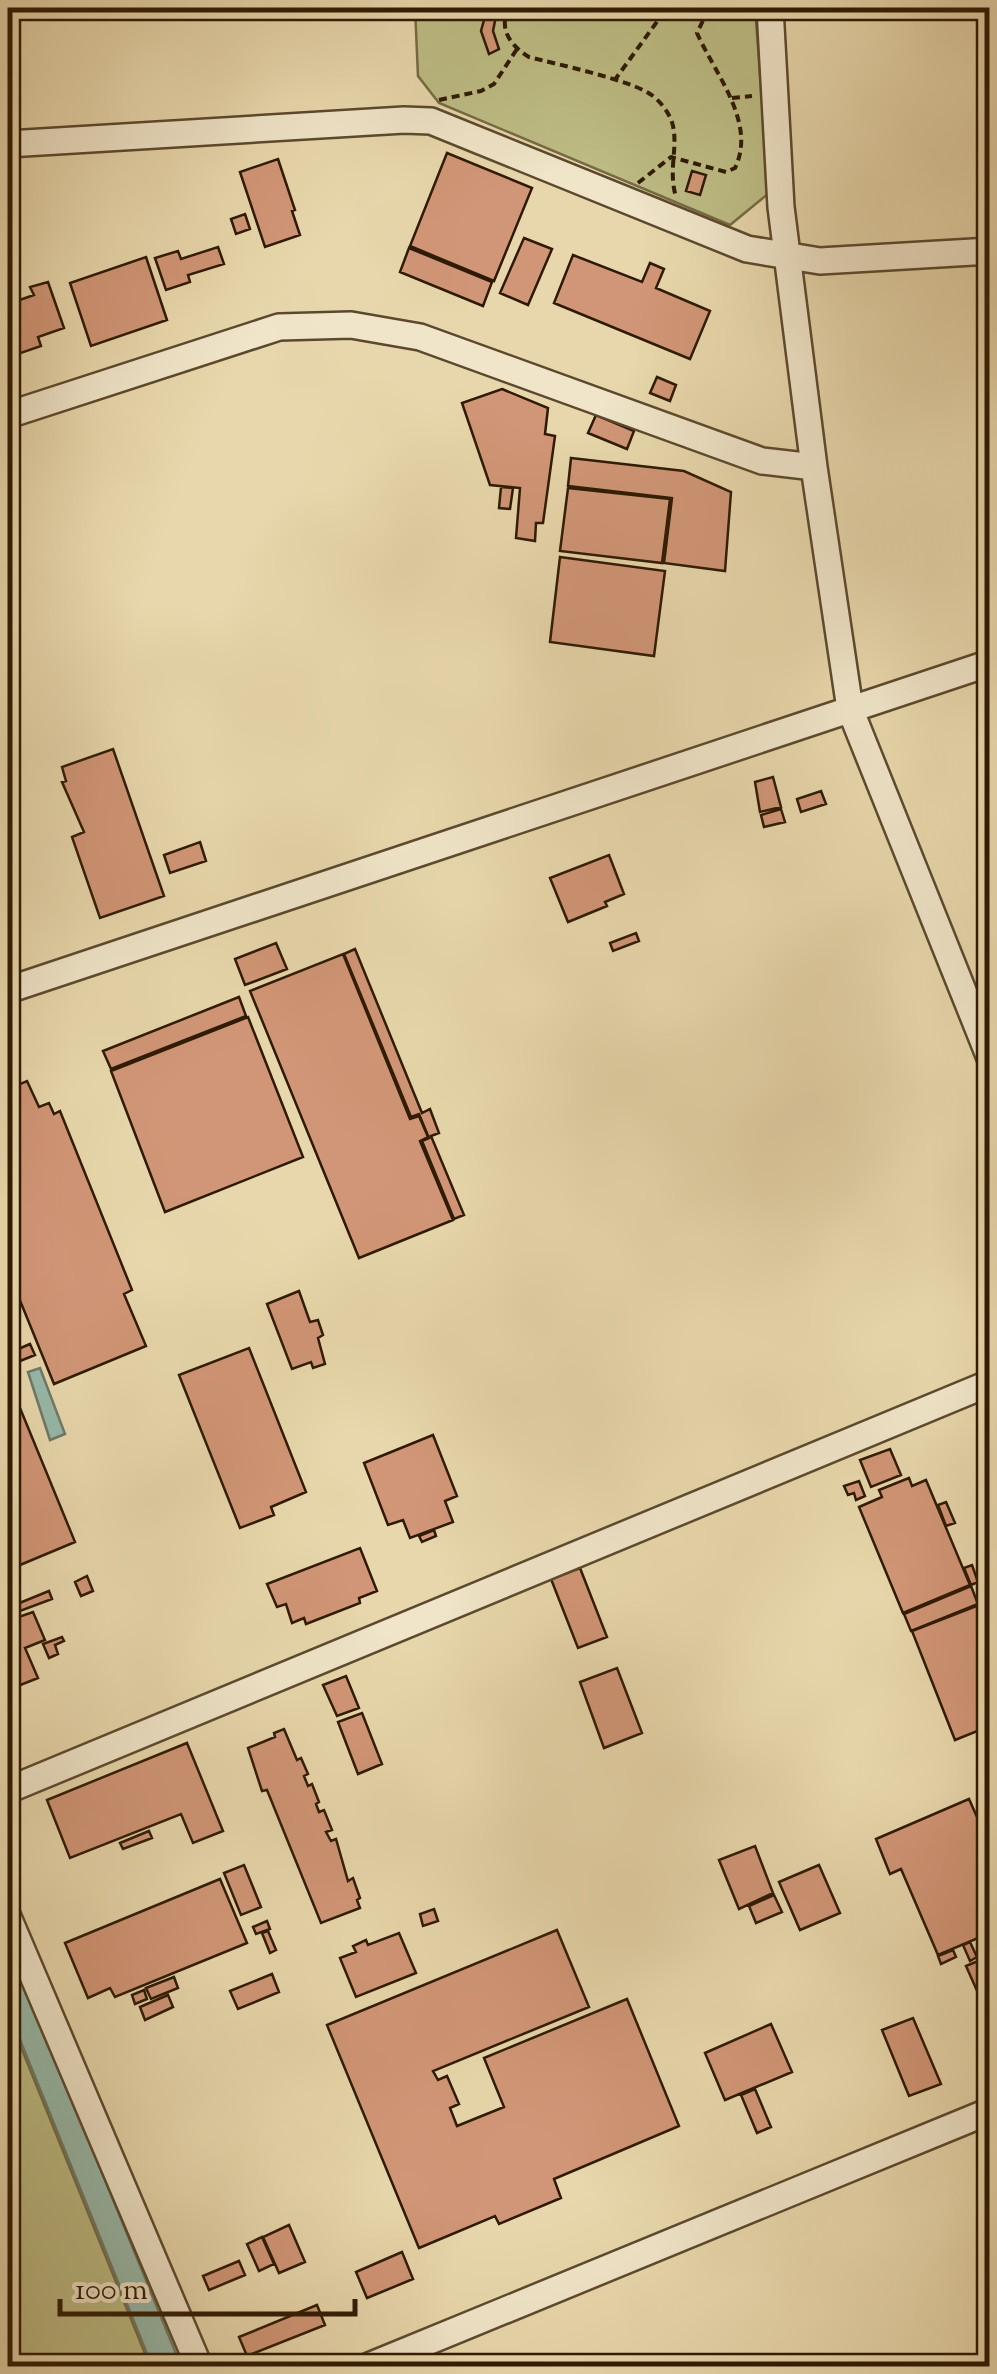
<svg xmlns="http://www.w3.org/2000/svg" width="997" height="2374" font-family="'Sorts Mill Goudy',serif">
<rect width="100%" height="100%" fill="#e8d7ac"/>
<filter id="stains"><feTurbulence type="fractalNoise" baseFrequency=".002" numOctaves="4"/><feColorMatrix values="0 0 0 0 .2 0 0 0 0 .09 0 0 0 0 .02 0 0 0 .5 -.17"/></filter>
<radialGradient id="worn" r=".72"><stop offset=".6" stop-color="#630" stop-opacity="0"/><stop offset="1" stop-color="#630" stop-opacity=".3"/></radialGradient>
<path fill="#bdbc84" stroke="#766b44" stroke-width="2.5" d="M415 8H755L769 193 730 225 439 103 418 76Z
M8 2015 150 2366H8Z"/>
<path fill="#97baab" stroke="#6d7a68" stroke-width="2.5" d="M40 1368 65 1434 50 1440 28 1372Z
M8 1942 181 2366H152L8 2010Z"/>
<path fill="#d19677" stroke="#2e1a03" stroke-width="2.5" d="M487 9 497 11 493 31 499 49 489 54 481 31Z
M447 153 532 188 494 281 410 246Z
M278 159 295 210 292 211 300 235 265 247 240 172Z
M692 171 706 175 700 195 686 191Z
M245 214 250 229 236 234 231 219Z
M524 238 552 249 528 305 500 293Z
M218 247 224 264 188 275 190 282 166 290 155 258 178 251 181 259Z
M409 248 492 282 483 306 400 272Z
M573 255 642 282 650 263 664 269 656 288 710 311 690 359 554 303Z
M146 257 167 320 91 346 70 283Z
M48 282 64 328 38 337 41 346 18 354 15 343 8 346V304L34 295 30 287Z
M657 377 676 385 670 401 650 393Z
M502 389 548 408 545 434 555 436 543 523H536L535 541 516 538 520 488 490 485 462 403Z
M596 415 634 431 627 449 588 433Z
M571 458 684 471 731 492 725 571 664 563 672 498 568 486Z
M501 487 513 488 510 509 499 508Z
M568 488 670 499 662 563 560 551Z
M560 557 665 571 654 656 550 642Z
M113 749 164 896 100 918 72 837 84 832 62 782 66 781 62 767Z
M773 777 781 807 760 812 755 782Z
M821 791 826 804 801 812 797 799Z
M781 809 785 822 764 827 761 815Z
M200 842 206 861 170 873 164 855Z
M609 855 624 894 605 902 607 906 568 922 550 878Z
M636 933 639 941 613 951 610 943Z
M276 943 287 969 245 985 235 959Z
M355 949 422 1113 430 1109 439 1133 431 1136 464 1215 454 1219 422 1141 429 1138 419 1114 411 1117 344 954Z
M343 954 410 1119 419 1116 428 1137 420 1141 453 1220 359 1258 250 991Z
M239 997 246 1016 111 1069 103 1051Z
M248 1017 303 1157 165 1212 111 1071Z
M27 1081 39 1107 49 1103 54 1114 60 1111 132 1290 124 1294 146 1346 54 1384 8 1271V1089Z
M299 1291 310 1322 318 1320 323 1335 318 1338 325 1364 313 1368 311 1362 292 1369 267 1304Z
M30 1344 35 1355 20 1361 16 1350Z
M249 1348 306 1492 271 1507 274 1515 240 1528 179 1375Z
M13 1391 75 1542 8 1570V1393Z
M433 1435 457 1496 445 1501 453 1522 410 1538 403 1520 388 1525 364 1463Z
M890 1449 901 1475 871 1487 860 1460Z
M909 1478 912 1486 926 1480 970 1585 903 1613 859 1507 882 1497 879 1490Z
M859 1481 865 1496 856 1500 854 1493 848 1495 844 1486Z
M946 1502 955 1523 946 1526 938 1505Z
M434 1530 436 1536 422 1542 419 1536Z
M360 1548 377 1591 359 1598 360 1603 306 1624 304 1618 292 1623 286 1604 277 1607 267 1584Z
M972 1565 978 1582 971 1585 964 1568Z
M580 1568 607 1637 578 1648 551 1579Z
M87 1576 93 1591 81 1596 75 1582Z
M971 1586 978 1604 911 1631 904 1614Z
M49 1591 52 1599 20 1611 17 1604Z
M979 1605 990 1633V1726L955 1740 912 1631Z
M10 1611 13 1619 33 1612 45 1640 25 1648 38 1678 8 1690V1612Z
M62 1637 64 1641 55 1645 58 1654 49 1658 43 1644Z
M617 1668 642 1733 604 1748 580 1682Z
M346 1676 359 1708 337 1716 323 1685Z
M362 1713 382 1764 358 1774 338 1722Z
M284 1729 297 1760 301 1758 308 1774 304 1776 308 1786 312 1784 319 1802 316 1804 319 1812 324 1810 332 1830 326 1832 331 1841 336 1839 348 1881 353 1878 360 1898 357 1900 360 1908 321 1923 267 1790 262 1791 248 1748 275 1737 274 1733Z
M187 1743 223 1831 193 1843 181 1814 70 1858 47 1800Z
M969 1799 990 1846V1933L938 1955 901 1869 890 1874 876 1839Z
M149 1831 152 1838 123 1849 120 1843Z
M755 1846 773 1893 739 1909 719 1860Z
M244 1865 261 1907 241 1915 224 1873Z
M819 1865 840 1913 800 1930 779 1882Z
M220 1879 247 1943 115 1997 110 1988 88 1998 65 1943Z
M774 1895 782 1912 756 1923 749 1906Z
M434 1909 438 1921 423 1926 420 1914Z
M267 1921 270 1929 256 1934 253 1927Z
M557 1930 589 2007 433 2071 438 2080 447 2076 459 2104 450 2108 457 2126 504 2107 484 2058 627 1999 679 2126 554 2179 561 2198 499 2224 495 2216 419 2248 327 2025Z
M268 1931 276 1950 270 1953 262 1933Z
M399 1933 416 1973 356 1997 340 1958 356 1952 353 1946 366 1940 368 1945Z
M970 1942 977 1957 970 1961 963 1945Z
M953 1950 956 1957 941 1964 938 1956Z
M990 1956V2020L966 1966Z
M272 1974 279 1992 238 2009 230 1991Z
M174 1977 178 1988 151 1999 146 1988Z
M144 1990 147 1999 135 2004 132 1995Z
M168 1995 173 2007 145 2020 140 2007Z
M913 2018 941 2084 909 2096 882 2030Z
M771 2024 792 2072 725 2100 705 2053Z
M755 2089 771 2127 757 2133 741 2095Z
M289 2225 305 2262 279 2273 263 2237Z
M262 2237 274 2264 259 2271 247 2244Z
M402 2252 413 2279 367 2298 356 2272Z
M239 2261 245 2275 209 2290 203 2276Z
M317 2305 325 2325 247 2356 239 2337Z"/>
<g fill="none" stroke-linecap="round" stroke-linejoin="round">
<g stroke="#5c492d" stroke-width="30">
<path id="minor" d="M770 8 781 207 814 467 850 709 990 1058
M8 144 404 120 431 121 747 249 820 261 990 251
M8 415 279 327 351 325 420 337 762 461 814 467
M8 990 990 663
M8 1790 990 1383
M8 1917 199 2366
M369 2366 990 2111"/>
</g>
<path stroke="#2e1a03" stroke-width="4" stroke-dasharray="8 5" stroke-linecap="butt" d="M508 8C499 30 510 45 529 57 556 64 630 80 650 94 660 100 671 115 673 126 678 149 668 170 676 197
M614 81 667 8
M732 98 752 96
M439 100 481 91 494 84 517 49
M638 183 671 157 726 172 735 168C757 123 715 74 697 33L709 8"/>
<use href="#minor" stroke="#f0e5c9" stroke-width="25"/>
</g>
<rect width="997" height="2374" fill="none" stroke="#e8d7ac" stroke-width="40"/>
<rect x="10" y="10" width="977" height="2354" fill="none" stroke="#2e1a03" stroke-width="5"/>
<rect x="20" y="20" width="957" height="2334" fill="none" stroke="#2e1a03" stroke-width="2.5"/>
<path d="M60 2299v15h295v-15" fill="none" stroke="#2e1a03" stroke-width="5"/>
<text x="75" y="2299" font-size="30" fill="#2e1a03" stroke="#f0e5c9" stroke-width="8" paint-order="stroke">100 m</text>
<rect width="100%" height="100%" filter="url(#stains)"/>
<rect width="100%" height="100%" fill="url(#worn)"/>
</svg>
